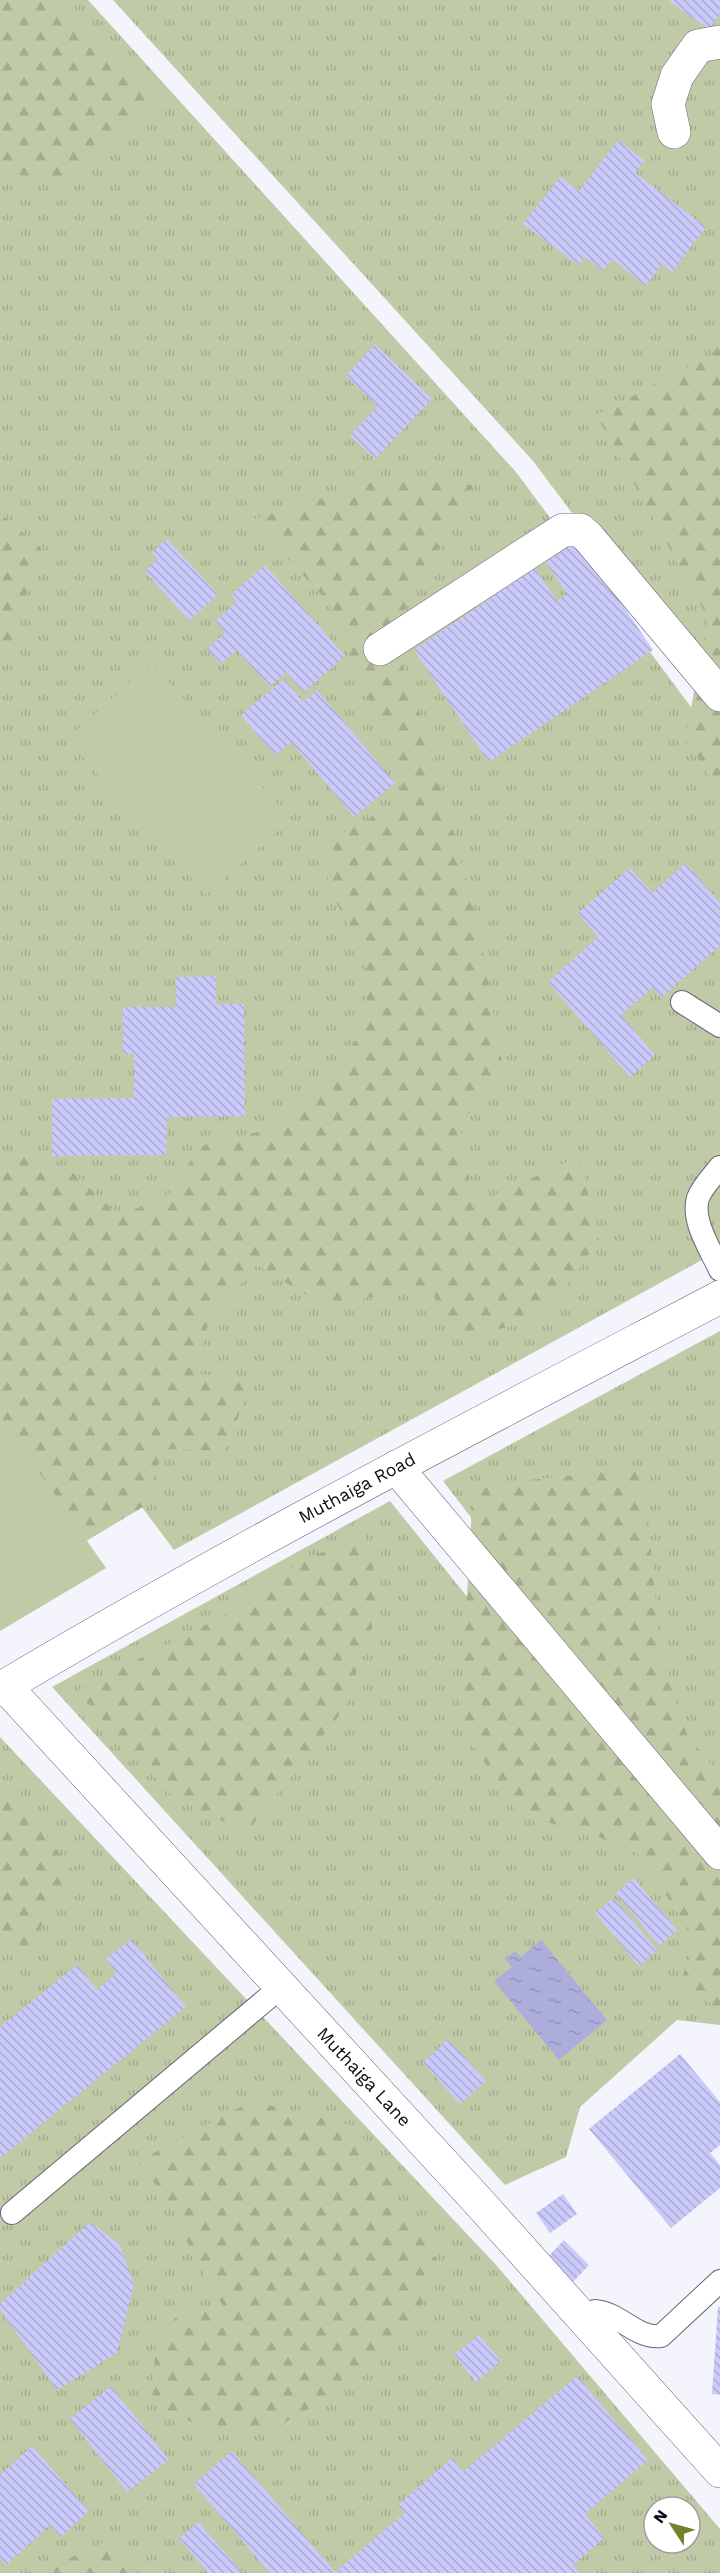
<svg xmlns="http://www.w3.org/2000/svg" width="720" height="2573" font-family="'Work Sans',sans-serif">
<defs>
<pattern id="grass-tufts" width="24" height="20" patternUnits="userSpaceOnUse" patternTransform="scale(1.5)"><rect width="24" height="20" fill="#c0caa6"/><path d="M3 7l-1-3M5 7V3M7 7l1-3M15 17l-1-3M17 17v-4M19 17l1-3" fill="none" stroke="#a4ac8e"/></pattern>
<pattern id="forest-firs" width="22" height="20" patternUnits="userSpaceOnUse" patternTransform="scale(1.5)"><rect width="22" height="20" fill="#c0caa6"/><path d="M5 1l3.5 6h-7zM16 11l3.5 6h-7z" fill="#a4ac8e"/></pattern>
<pattern id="water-ripples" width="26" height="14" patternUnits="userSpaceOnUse" patternTransform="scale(1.5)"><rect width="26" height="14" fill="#acaddb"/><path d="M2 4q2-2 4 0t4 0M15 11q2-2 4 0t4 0" fill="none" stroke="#9394bb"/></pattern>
<pattern id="building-back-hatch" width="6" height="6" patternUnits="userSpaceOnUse" patternTransform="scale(1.5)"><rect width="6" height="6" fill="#c9caf9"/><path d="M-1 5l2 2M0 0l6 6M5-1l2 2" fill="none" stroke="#abacd5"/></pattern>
</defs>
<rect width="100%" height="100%" fill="#f3f4fc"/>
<path fill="url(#grass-tufts)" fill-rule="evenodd" d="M0 0H88L516 472 720 746V1250L174 1550 0 1317Z
M113 0H720V710L533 461Z
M720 1331V1840L443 1481Z
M390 1501 720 1911V2025L677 2020 580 2107 566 2157 505 2185 52 1687Z
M0 1737 497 2266 720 2529V2573H0ZM654 2507H690V2543H654Z"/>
<path fill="url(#forest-firs)" d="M0 0H51L163 96 56 184 0 169Z
M720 341V790L685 740 708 618 596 415 713 354Z
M386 478 473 485 391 635 419 711 477 918 503 1068 460 1126 474 1205 579 1156 599 1240 544 1317 459 1340 429 1284 326 1307 257 1265 209 1321 194 1374 253 1378 225 1451 164 1449 143 1507 48 1564 0 1555V1155L12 1149 73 1173 120 1216 170 1193 200 1146 271 1129 342 1072 368 1012 364 959 329 887 323 844 396 804 403 770 358 676 329 603 252 520Z
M0 513 42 550 0 672Z
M643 1468 656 1603 658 1650 688 1737 720 1775V2009L679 1984 697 1942 640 1855 596 1836 518 1814 460 1725 473 1486Z
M364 1533 381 1597 345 1708 246 1833 170 1794 76 1691 227 1614 296 1564Z
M6 1784 74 1872 27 1950 0 1943V1788Z
M252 2101 357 2127 441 2268 405 2338 324 2400 263 2435 205 2429 152 2402 156 2341 185 2306 228 2314 191 2253 179 2217 138 2161Z
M104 2542 136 2573H39Z"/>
<path fill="#c0caa6" d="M152 663 291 819 206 895 67 739Z
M0 1416 106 1568 0 1631Z"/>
<path fill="url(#water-ripples)" d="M541 1940 607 2020 559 2060 494 1981 512 1967 505 1959 515 1951 521 1957Z"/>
<path fill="url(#building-back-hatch)" d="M671 0H720V14L709 29 670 2Z
M618 140 645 161 635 173 706 227 672 272 662 264 646 286 612 259 603 270 584 257 578 265 523 224 560 177 579 191Z
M375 344 432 399 375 459 350 435 378 406 346 376Z
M167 539 218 594 189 621 145 571 158 559 152 552Z
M579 540 653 650 489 762 414 650 535 568 557 601 567 594 546 562Z
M265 565 345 656 304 692 286 672 270 687 237 650 220 664 207 649 225 633 216 621 237 602 231 595Z
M284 679 303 702 317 690 395 783 354 817 291 742 275 755 241 715Z
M686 863 720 903V946L661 998 653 987 621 1015 655 1055 630 1077 548 982 598 937 578 913 630 868 652 893Z
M216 976V1004H244L245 1116 167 1117 166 1155 52 1156V1099L134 1098V1054H123V1007H176V977Z
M634 1878 677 1930 659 1946 616 1893Z
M614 1898 657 1950 639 1966 595 1913Z
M131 1939 186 2007 0 2158V2027L77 1965 97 1990 117 1973 106 1959Z
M448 2039 486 2081 460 2104 423 2063Z
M680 2054 720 2102V2145L710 2153 720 2165V2188L671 2228 589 2129Z
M563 2194 577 2214 550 2233 536 2213Z
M90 2222 120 2245 134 2285 117 2353 57 2390 0 2309V2304Z
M564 2240 589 2265 570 2285 545 2260Z
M718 2307H720V2395L712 2394Z
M479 2335 501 2361 476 2382 454 2355Z
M577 2376 648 2460 585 2514 604 2538 573 2565 580 2573H270L194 2484 232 2451 335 2572 405 2513 398 2505 452 2458 463 2472Z
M111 2386 169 2460 127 2492 70 2419Z
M32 2446 89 2511 61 2537 50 2525 6 2565 0 2558V2475Z
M198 2522 243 2573H209L179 2539Z"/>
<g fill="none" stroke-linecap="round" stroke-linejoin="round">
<g stroke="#676778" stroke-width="24">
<path id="service" d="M682 1002 720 1026
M720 1167C713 1176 702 1187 698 1198 691 1221 711 1250 720 1270
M12 2213 281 1987
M584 2319 595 2311C620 2313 636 2339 661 2336L720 2281"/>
</g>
<g stroke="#676778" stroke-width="34">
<path id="minor" d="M674 132 668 104 677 76 698 46 720 42
M380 649 563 530H580L588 537 720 695
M396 1467 720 1853
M5 1686 477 2200 720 2471"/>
</g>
<g stroke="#676778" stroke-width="34">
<path id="secondary" d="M0 1689C235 1549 478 1424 720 1297"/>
</g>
<use href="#service" stroke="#fff" stroke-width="22"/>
<use href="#minor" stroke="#fff" stroke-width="33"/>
<use href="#secondary" stroke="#fff" stroke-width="33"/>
</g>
<g text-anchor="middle" stroke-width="4.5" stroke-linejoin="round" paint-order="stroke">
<g font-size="18" fill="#0c0c13" stroke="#fff">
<text transform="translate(357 1488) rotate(-28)" y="6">Muthaiga Road</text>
<text transform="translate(364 2077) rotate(47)" y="6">Muthaiga Lane</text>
</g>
</g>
<g transform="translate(672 2525) rotate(306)"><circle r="28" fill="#ffffff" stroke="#9e9ea1" stroke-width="1.5"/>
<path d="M0-4.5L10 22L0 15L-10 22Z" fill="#708130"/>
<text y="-9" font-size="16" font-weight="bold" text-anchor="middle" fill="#0c0c13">N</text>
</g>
</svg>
